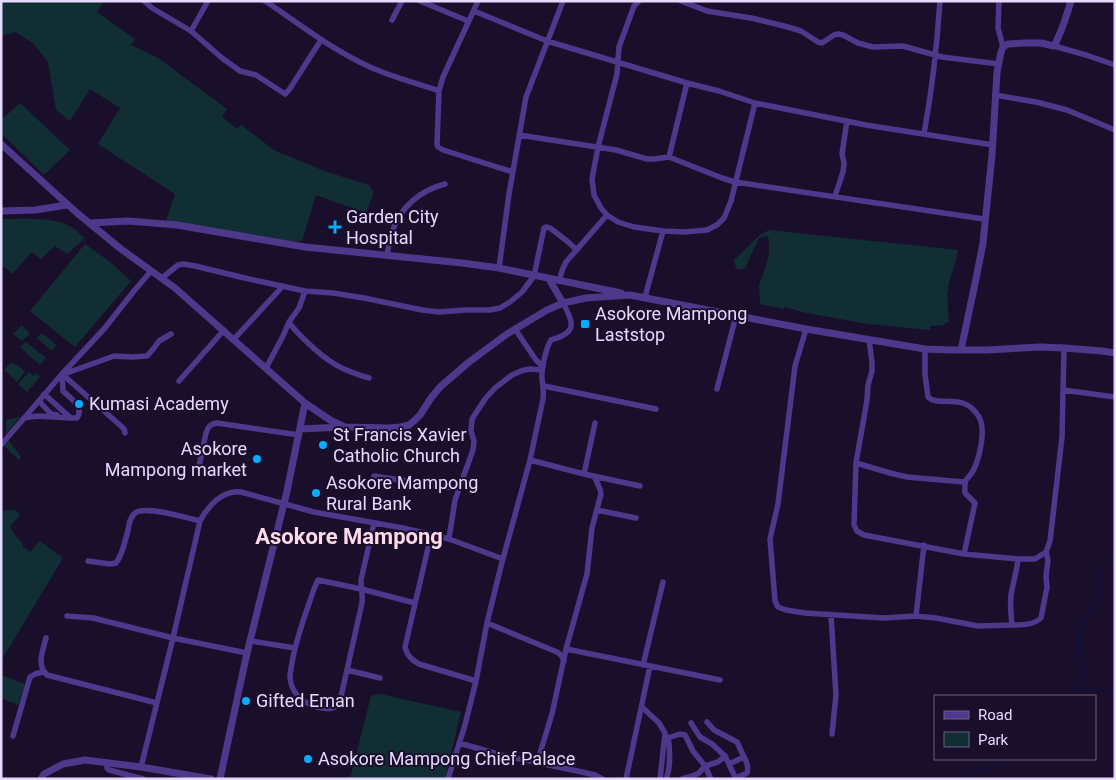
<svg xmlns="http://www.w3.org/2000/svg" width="1116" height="780" font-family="Roboto,sans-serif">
<rect width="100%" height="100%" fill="#1a0f2b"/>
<path fill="#122e35" d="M1 1H104L97 12 135 39 131 45 158 58 227 109 222 117 237 129 241 125 274 150 324 171 369 185 374 192 366 213 316 195 302 241H285L166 221 175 194 98 144 120 108 90 89 70 121 56 110 48 62 33 43 15 32 1 36Z
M20 103 70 150 44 175 1 133V120Z
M1 219C20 219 48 217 65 224 73 227 79 233 85 238L67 254 55 246 41 259 32 252 12 274 6 268 1 267Z
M769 230 958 250 955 264 950 278 947 294 949 322 945 323 944 325 931 326 930 330 867 324 802 312 786 307 783 309 760 304 759 286 769 256V239L767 236 759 238 745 268 740 270 736 268 734 260 760 235Z
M85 244 110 262 131 281 75 347 30 311Z
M22 325 30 334 22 341 13 334Z
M42 333 56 345 52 351 37 338Z
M26 342 46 358 40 365 20 347Z
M10 363C16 363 21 368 25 372L17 382 4 370Z
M29 372 34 376 36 373 40 377 27 392 18 384Z
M20 417 6 434V420Z
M6 441H9L21 457 19 460 3 445Z
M15 510 20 515 10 526 14 534 22 543 23 547 30 552 40 541 63 558 1 661V511Z
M1 675 25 684 18 705 1 698Z
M380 694 461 712 445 779H350L371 696Z"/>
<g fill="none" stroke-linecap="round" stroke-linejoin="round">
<path stroke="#08114b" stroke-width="1" d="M1079 689 1110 691 1115 697
M1073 696 1082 679 1083 666 1080 650 1081 631 1087 617 1098 600 1101 593V567L1107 560 1115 555
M960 779 970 773 982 771 1005 759"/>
<path stroke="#4e388c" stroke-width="5.5" d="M144 1 152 8 191 31 222 58 240 71 256 75 285 94 289 90 321 40
M265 1C300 24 332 50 370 67 392 77 416 83 439 91
M420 1 468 21
M478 1 443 77 439 91 437 144 438 147 443 150 513 172
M639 1 634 6 619 47 617 74 598 147 592 179 594 195 601 208 607 215 618 222 634 227 663 231 684 232 707 230 717 225 724 218 731 201 755 103
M681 1 707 11 751 18 788 27 801 31 818 42 822 43 834 35 838 34 843 35 858 43 873 47 903 46 942 57 999 64
M999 1 998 28 1003 47
M474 11 547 41 687 83 719 91 755 103 866 125 993 145
M392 20 402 1
M191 31 208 1
M1054 46 1086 55 1115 65
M995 95 1036 102 1067 110 1115 130
M924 134C932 90 937 46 940 1
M519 135 616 150 647 159H654L669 157 722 178 735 182 984 219
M669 157 687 83
M835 196 843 172 844 163 842 154 847 121
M387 255C388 248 390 240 392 232 400 207 421 190 445 184
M499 268 509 194 526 97 563 1
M162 278 178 265 183 264 195 266 249 279 305 291 333 293 364 298 422 310 439 312 465 310H490L500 308 510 302 522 292 534 276 544 228 546 227 550 228 567 241 577 250
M559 281 563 268 566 262 607 215
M645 297 663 231
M289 322C294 330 301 336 308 343 328 362 341 370 369 378
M515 329 536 360 543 367
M806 329 795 366 778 504 770 539 775 601 778 607 786 610 805 613 884 618 916 616 936 618 978 626 1012 625C1011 614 1009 601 1012 590 1014 579 1017 570 1018 559
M234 339 283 286
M869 340 872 362V371L868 385 867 400 856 463 854 525 857 531 864 535 964 554 1018 559H1035L1046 552 1050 541 1062 437 1064 348
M925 349V374L928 397C939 408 964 391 979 417 986 429 980 456 974 469 968 482 964 474 965 493L975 503 964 554
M266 368 283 336 289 322 299 308 305 291
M64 374 114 356 132 357 147 356 154 348 159 341 171 334
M179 381 224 330
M544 386 656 409
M717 389 736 316
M1063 390 1115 397
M44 394 71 418H77C85 407 70 398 63 391L62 374 121 426 124 429 125 433
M39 401 51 414 57 415
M24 418 37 416 71 418
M1 445 62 374 104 329 134 291 151 271
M530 460 584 474 640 486
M856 463 890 473 907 477 964 482
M198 471 206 433C208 427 210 424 217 423L299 435
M584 474 595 423
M374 476 459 489
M597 510 636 518
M374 523 361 580C361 588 363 595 362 603L340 701C335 711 327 709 317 707 303 703 292 694 290 678 290 673 291 668 292 663 296 638 306 613 314 589L318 580 361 589 415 603
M431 535 405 647C407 656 412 660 419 664L476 681
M449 539 455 500 473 450 474 441 471 431 472 419 485 399 495 388 512 375 521 371 529 369 542 370
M88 561 110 564 116 563C123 554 125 541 128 530 129 524 130 517 135 513 145 505 187 518 200 521
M831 615 836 695 832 734
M67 616 93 618 173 638 247 653
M916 616 924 545
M487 623 557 652 561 655 564 661
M1012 625C1023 625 1033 625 1041 618L1047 587 1046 576 1048 560 1046 552
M46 638C43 650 36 665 47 675L157 703
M251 641 295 648
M566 649 720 680
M643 665 663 582
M347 670 380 678
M642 707 659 723 665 733 660 779
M707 722 714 730 737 742 744 757
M691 723 700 737 712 744 725 756 736 779
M13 736 30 677 35 674 43 672
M668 738 680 734 685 735 693 751 705 766 711 779
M459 743 501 755 582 772 595 775 602 779
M107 763V768L109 770 143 779
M537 763 552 714 566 649 587 574 592 528 601 494 600 489 594 476
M729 764 744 757C747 762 749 767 747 773L736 778
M141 767 173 638 200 521C208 506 222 490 241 492L314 512 403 528 449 539 503 559
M448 779 465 725 476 681 487 623 501 566 530 460 543 399C544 392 543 386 542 379 541 370 546 348 551 340 576 333 575 324 563 303
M626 779 650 666
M666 779C671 768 670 748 668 737
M682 779 692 776 699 773 705 766 718 762 725 756"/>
<path stroke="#4e388c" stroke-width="7" d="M1 144 77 213 121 249 175 288 305 403 330 420 345 427 388 428 401 427 409 425 414 421 420 415 431 398 440 387 469 362 507 334 547 310 563 303 586 298 630 295 806 329 925 349 951 350H986L1040 347 1064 348 1102 351 1115 353
M1 211 35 210 67 205
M90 223 128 221 177 225 305 247 462 263 499 268 621 293
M549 279 563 303
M961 350 977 274 983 243 992 155 997 72 1001 52 1003 47 1008 44 1025 43H1041L1054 46C1062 32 1066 17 1071 1
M300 429 342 427
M41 779 44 774 63 764 85 760 141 767 211 779
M220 779 247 653 287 491 305 403"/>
</g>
<g fill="#05adff" stroke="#1a0f2b" stroke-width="2">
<path d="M332.5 219.5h5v5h5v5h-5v5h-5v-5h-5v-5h5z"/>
<rect x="580" y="319" width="10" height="10" rx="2.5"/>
<circle cx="79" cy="404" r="5"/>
<circle cx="323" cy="445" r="5"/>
<circle cx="257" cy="459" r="5"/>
<circle cx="316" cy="493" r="5"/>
<circle cx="246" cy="701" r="5"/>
<circle cx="308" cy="759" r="5"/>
</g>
<g text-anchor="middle" stroke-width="4" stroke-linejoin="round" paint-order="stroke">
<g font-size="18" fill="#e6d9ff" stroke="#1a0f2b" text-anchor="start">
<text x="346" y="223">Garden City<tspan x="346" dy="21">Hospital</tspan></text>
<text x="595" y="320">Asokore Mampong<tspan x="595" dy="21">Laststop</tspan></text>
<text x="89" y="410">Kumasi Academy</text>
<text x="333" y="441">St Francis Xavier<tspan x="333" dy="21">Catholic Church</tspan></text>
<text x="247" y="455" text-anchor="end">Asokore<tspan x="247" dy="21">Mampong market</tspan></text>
<text x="326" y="489">Asokore Mampong<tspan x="326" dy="21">Rural Bank</tspan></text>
<text x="256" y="707">Gifted Eman</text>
<text x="318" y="765">Asokore Mampong Chief Palace</text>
</g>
<g font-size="22" font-weight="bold" fill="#ffdbea" stroke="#1a0f2b">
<text x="349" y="544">Asokore Mampong</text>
</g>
</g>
<rect width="1116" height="780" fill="none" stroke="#e6d9ff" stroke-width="5"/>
<rect x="934" y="695" width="162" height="65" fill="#1a0f2b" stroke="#6c6080"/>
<rect x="944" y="711" width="25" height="8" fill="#4e388c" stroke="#6c6080"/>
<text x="978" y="720" font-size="15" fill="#e6d9ff">Road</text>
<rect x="944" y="732" width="25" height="15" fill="#122e35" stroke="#6c6080"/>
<text x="978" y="745" font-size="15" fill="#e6d9ff">Park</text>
</svg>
